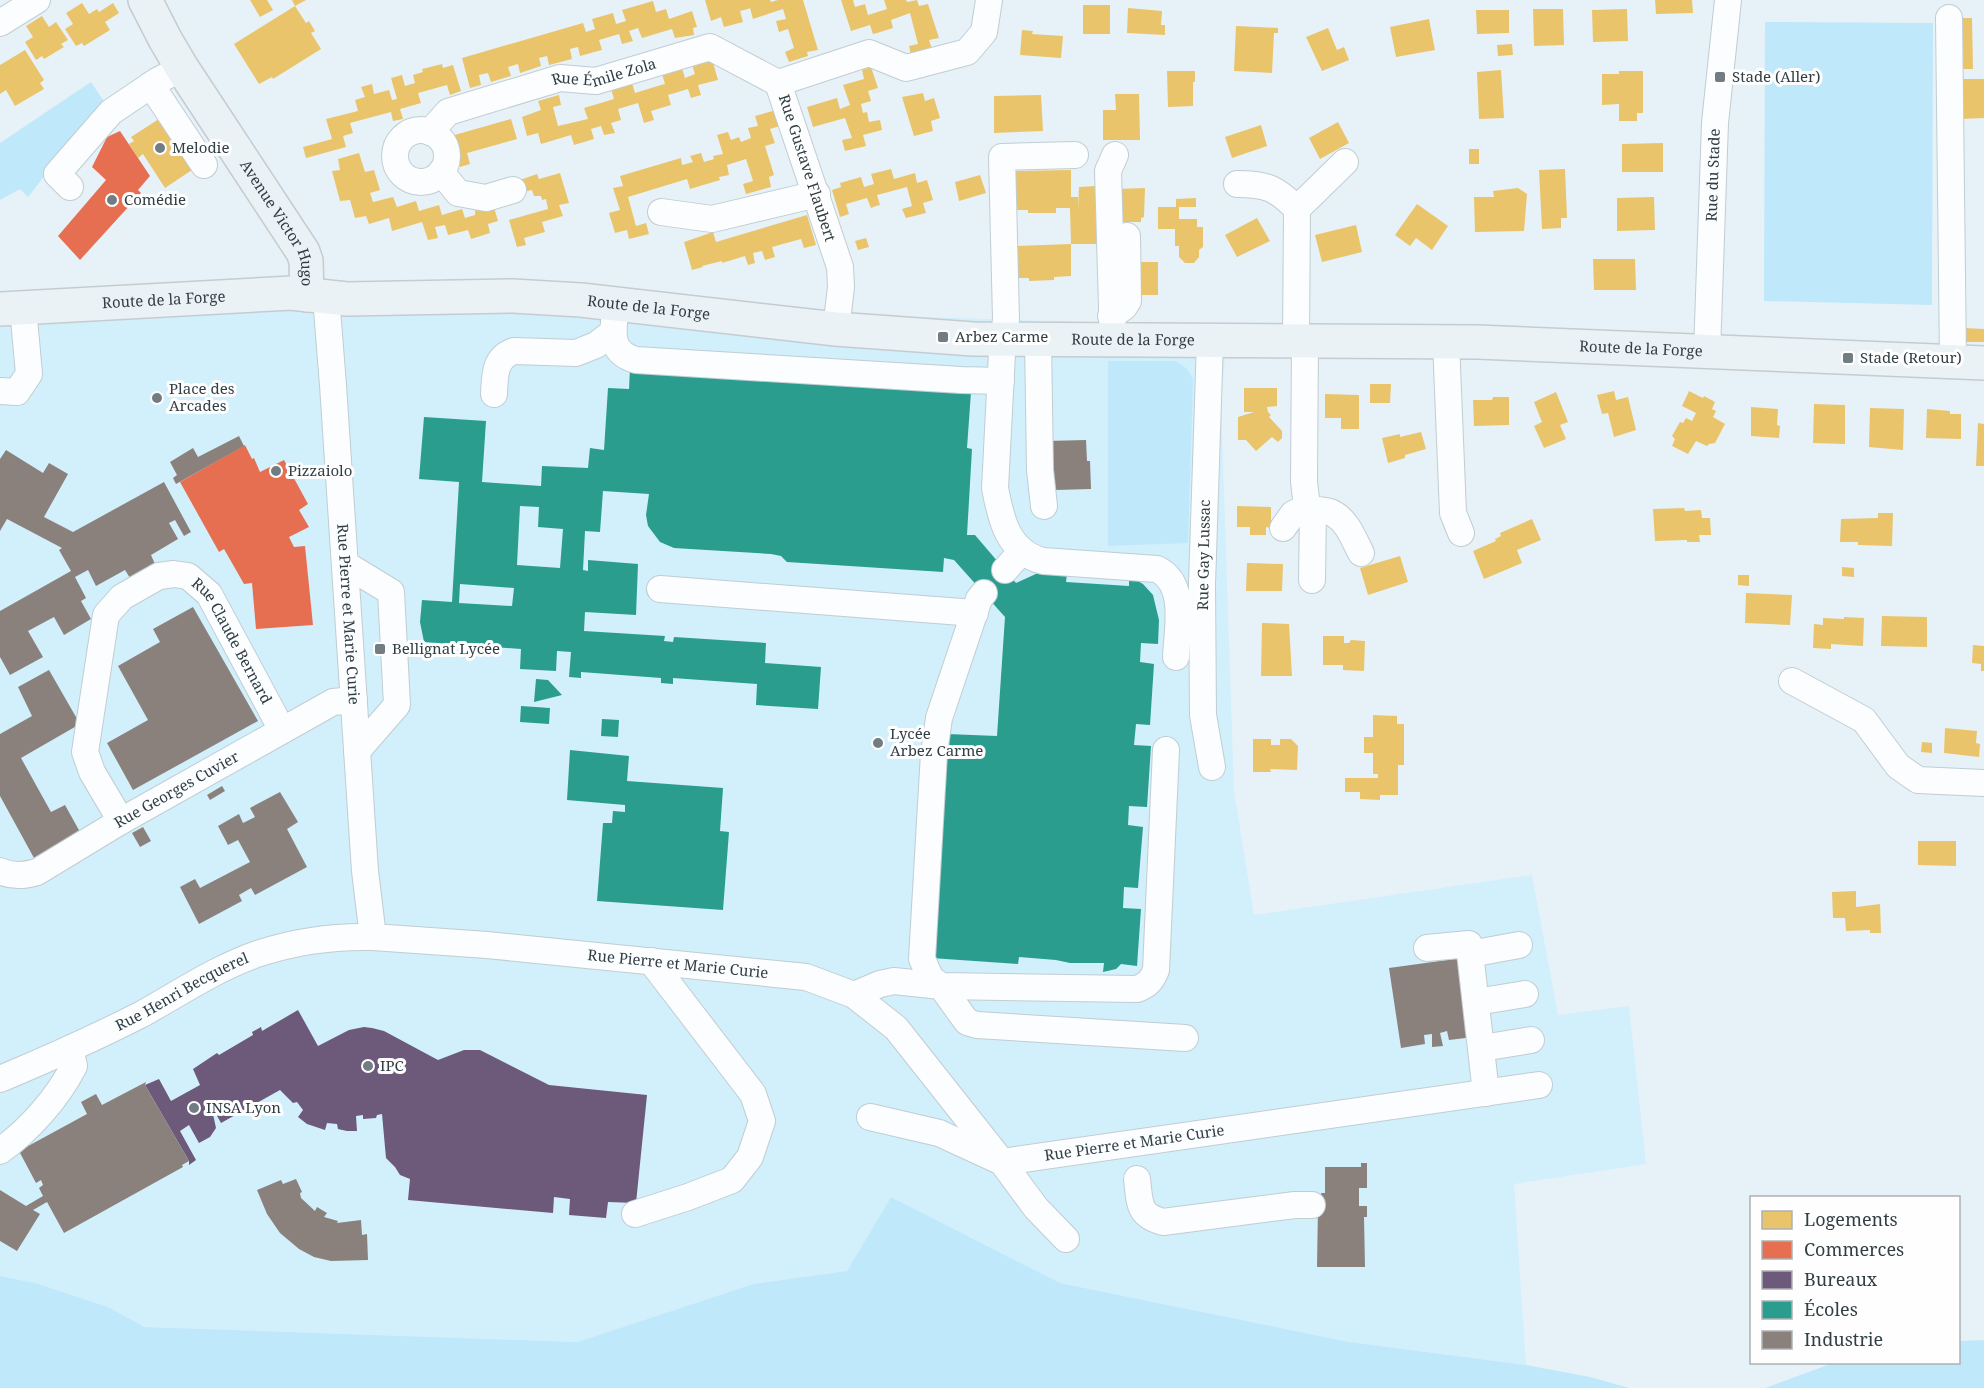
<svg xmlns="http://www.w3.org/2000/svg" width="1984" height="1388" font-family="'Noto Serif',serif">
<rect width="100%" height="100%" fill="#e7f2f8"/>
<path fill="#d2effc" d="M321 297 1228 327 1221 401 1234 791 1254 915 1532 875 1558 1015 1629 1006 1646 1164 1514 1184 1526 1365 1349 1342 1060 1283 891 1197 847 1271 753 1284 578 1342 145 1327 108 1307 35 1283 0 1276V322Z"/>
<path fill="#bfe8fb" d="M1765 22 1933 23 1932 305 1764 301Z
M91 82 111 112 68 146 28 197 20 189 0 200V143Z
M1108 361H1176L1187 369 1193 379 1188 543 1108 546Z
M891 1197 1060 1283 1349 1342 1526 1365 1590 1377 1629 1388H0V1276L35 1283 108 1307 145 1327 578 1342 753 1284 847 1271Z
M1984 1340V1388H1765L1833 1363 1958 1362 1959 1341Z"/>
<path fill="#e9c46a" d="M250 0H267L273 10 260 17Z
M292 0H306L295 6 306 23 309 21 315 31 311 33 321 49 273 79 272 77 259 84 234 44 295 6Z
M705 0H770L771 2 778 0H803L818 50 807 52 808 56 789 62 785 52 794 48 788 29 779 32 776 21 786 19 783 9 753 19 750 8 748 9 740 11 743 22 724 27 721 17 711 21Z
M841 0H853L855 7 865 4 868 15 887 9 884 0H906L907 2 917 0 919 6 928 4 939 38 929 40 932 49 911 55 909 46 918 44 910 13 891 20 893 28 877 33 873 34 870 25 851 31Z
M1655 0H1692L1693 13 1656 14Z
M653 1 656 12 666 9 669 19 692 11 697 27 693 28 694 35 675 38 672 29 642 38 638 28 629 31 633 41 622 44 619 34 599 40 602 50 598 51 580 56 578 47 570 49 572 59 549 65 547 56 539 58 541 66 520 73 518 64 508 67 511 76 491 82 488 73 479 75 481 85 470 88 462 58 583 23 586 32 595 29 592 19 613 13 616 24 626 21 622 10Z
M82 3 89 14 97 9 99 12 113 3 119 13 105 22 110 30 84 46 82 43 76 46 65 29 73 24 66 13Z
M1083 5H1110V34H1083Z
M1128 8 1162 11 1161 25H1165V35L1127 33Z
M1533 9H1563L1564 45 1534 46Z
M1627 9 1628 41 1593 42 1592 10Z
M1476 10H1509V33L1477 34Z
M42 16 49 27 56 22 68 40 61 44 64 47 44 59 42 56 36 60 25 42 33 37 26 26Z
M1958 18H1972L1973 69H1959Z
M1429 19 1435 50 1396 57 1390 27Z
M1236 26 1278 28V33H1274L1272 73 1234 71Z
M1328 28 1337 50 1344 47 1349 60 1322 71 1306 37Z
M1022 30 1033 31 1032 34 1063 36 1061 58 1020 55Z
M1512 44 1513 55 1498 56 1497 45Z
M25 50 44 80 40 83 44 89 15 106 6 90 0 94V65Z
M712 59 718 80 698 85 701 95 691 98 688 89 668 95 671 105 651 111 654 120 644 123 638 103 618 109 621 120 611 123 615 133 604 135 601 126 591 129 594 139 574 145 571 135 541 144 538 133 527 136 522 117 541 110 538 101 559 95 561 105 553 107 558 126 588 119 584 108 614 99 611 89 632 83 635 93 661 85 665 84 662 74 682 68 685 78 695 74 692 65Z
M442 64 443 68 453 65 461 91 450 95 447 85 418 93 421 103 400 109 403 119 393 121 391 112 350 123 353 133 343 136 346 147 306 158 303 147 332 139 326 119 358 111 355 100 365 97 361 87 372 84 374 94 389 90 392 100 397 99 391 78 402 75 405 86 415 83 413 75 423 72 422 69Z
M871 67 878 88 868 91 871 101 861 104 863 113 867 112 869 122 880 120 882 130 863 135 866 146 845 151 842 140 852 138 845 118 813 127 807 107 837 98 840 109 850 105 843 85 864 79 862 70Z
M1501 70 1504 118 1479 119 1477 72Z
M1167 71H1195V82H1193V106L1168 107Z
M1619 71H1643V113H1637V121H1619V104L1602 105V74H1619Z
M1959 79H1984V118L1960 119Z
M923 93 925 101 934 98 940 118 931 121 933 131 914 136 902 97Z
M1115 94H1139L1140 140H1103V110H1116Z
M1041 95 1043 131 994 133V96Z
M776 110 780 126 770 129 775 143 765 146 774 175 769 177 771 187 746 194 743 184 753 181 746 159 727 165 729 175 719 177 720 180 690 189 687 179 628 197 636 226 646 223 649 234 629 239 627 230 615 233 609 213 620 210 613 188 623 186 620 176 681 158 682 165 693 162 690 156 701 153 704 162 714 159 713 156 723 154 717 135 728 132 731 140 739 137 741 142 751 138 748 128 758 126 755 116Z
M162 117 192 170 165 188 143 154 138 158 129 144 134 141 131 137Z
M511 119 517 139 467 153 470 164 460 167 451 136Z
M1338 122 1349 143 1320 159 1309 138Z
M1261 125 1267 146 1232 158 1225 137Z
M1663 143V172H1622V144Z
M1469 149H1479V164H1469Z
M359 153 365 172 374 170 380 190 370 193 373 202 393 197 397 207 416 201 419 211 439 205 442 215 462 209 465 218 475 215 476 201 493 204 498 221 488 224 490 233 471 239 468 230 448 235 445 225 435 227 438 238 428 240 422 222 392 231 389 218 369 224 366 216 355 218 350 200 340 201 332 171 340 170 338 159Z
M891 169 894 179 915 173 917 183 927 180 933 200 923 203 926 213 906 218 902 209 912 206 907 187 877 195 880 205 876 206 871 208 867 198 846 204 849 214 840 217 832 190 841 187 840 183 861 177 864 187 874 184 871 174Z
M1565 169 1567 218H1561V228L1542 229 1539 170Z
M1071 170V197H1078V210L1079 187 1096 186V244H1071V276L1054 277V280L1029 281V278H1016L1015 246 1071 244 1070 208H1056V213H1028V210H1014L1013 171Z
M560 173 569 203 559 205 563 216 542 222 545 232 524 238 526 245 517 247 509 220 548 209 546 199 542 200 541 196H534L532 190 523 192 520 180 537 174 539 179Z
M980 175 986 193 959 201 955 182Z
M1145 188 1144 217 1141 218V222H1117V189Z
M1518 188 1527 194 1524 231 1475 232 1474 197H1494L1493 191Z
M1654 197 1655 230 1617 231V198Z
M1196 198V207H1179V219H1197V227H1203V247L1199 250V257L1194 263H1185L1179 257V246H1175V229H1158V207H1176V199Z
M1417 204 1448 226 1432 250 1416 238 1410 246 1395 235Z
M807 215 816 245 804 248 801 239 772 247 775 257 765 260 762 251 753 253 755 263 748 265 745 256 722 263V261L702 266 703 267 692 270 684 242 713 232 716 242Z
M1257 218 1270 241 1237 257 1225 235Z
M1356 225 1362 252 1322 262 1315 235Z
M866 238 869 247 858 250 855 241Z
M1593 259H1635L1636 290H1594Z
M1138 262H1158V295H1139Z
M1964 328 1984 329V342H1964Z
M1370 384H1391L1390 403H1370Z
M1244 388H1277V406L1267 407 1268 412 1271 415 1269 417 1282 431V438L1278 442 1272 437 1256 451 1246 440H1238V417L1254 412H1244Z
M1614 391 1616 400 1628 397 1636 430 1614 437 1608 413 1602 414 1597 395Z
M1689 391 1703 398 1704 396 1715 402 1712 409 1716 411 1713 417 1725 424 1715 443 1709 444 1707 446 1696 441 1688 454 1672 446 1675 439 1672 436 1680 422 1683 423 1686 418 1692 421 1696 413 1682 406Z
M1556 392 1568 422 1560 425 1566 439 1544 448 1534 426 1542 422 1534 402Z
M1325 394 1359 395V429H1341V418H1325Z
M1493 397H1509V425L1474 426 1473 400H1492Z
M1814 404 1845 405V444L1813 443Z
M1751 407 1778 409 1777 425 1780 426 1779 438 1751 436Z
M1870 408 1904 409 1903 450 1869 447Z
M1927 409 1950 411V414H1961V439L1926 438Z
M1978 423 1984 424V466H1976Z
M1421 432 1426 449 1405 455V458L1388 463 1382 438 1400 434V437Z
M1237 506 1271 507V528L1266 527V535H1250V527H1237Z
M1684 508 1685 511 1701 510 1702 518H1710L1711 535H1699L1700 542H1687V540L1655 541 1653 509Z
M1878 513H1893L1892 546 1858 545V542H1840L1841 519 1878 518Z
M1532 519 1541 540 1517 550 1522 563 1484 579 1473 551 1496 541 1495 539 1501 536 1500 533Z
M1400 556 1408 582 1368 595 1360 568Z
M1247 563 1283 564 1282 591H1246Z
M1842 567 1854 568V577L1842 576Z
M1738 575H1749V586L1738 585Z
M1746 593 1792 595 1790 625 1745 623Z
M1882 616 1927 617V647L1881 646Z
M1844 617 1864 618 1863 646 1831 644V649L1813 648 1814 624 1823 625V618L1844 619Z
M1262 623 1289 624 1292 676H1261Z
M1323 636H1344V643H1349L1351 640 1365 641 1364 671 1343 670V665H1323Z
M1973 645 1984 646V671H1981V664L1972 663Z
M1373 715 1397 716V724H1404V765H1398V795H1380V800L1360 799V792H1345V778H1378V774H1373V753H1364V737H1373Z
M1945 728 1977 731 1976 743 1980 744 1979 757 1944 753Z
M1253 739H1271V745H1280V739H1291L1298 746 1297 770 1270 769 1271 772H1253Z
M1922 742 1932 743V753L1921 752Z
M1918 841H1956V866L1918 865Z
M1856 891V907L1880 904 1881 933H1870V930L1846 931 1845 918H1833L1832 892Z"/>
<path fill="#e76f51" d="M120 131 150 176 138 190 141 193 80 260 58 236 106 180 92 167 107 137Z
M245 445 252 459 254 458 260 472 284 460 308 504 299 510 309 527 289 537 294 547 305 546 313 625 256 629 252 583 244 584 224 549 219 552 180 482Z"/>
<path fill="#6d597a" d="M298 1010 318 1046 349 1030 364 1027 372 1028 384 1031 438 1060 464 1050H480L549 1085 647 1095 636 1203 608 1202 606 1218 569 1215 570 1199 554 1197 553 1213 408 1200 410 1179 400 1175 395 1167 386 1158 382 1114 377 1115 376 1118 363 1119V1115L356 1116 357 1131H347L338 1129 337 1124 327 1123 325 1130 307 1124 298 1117 303 1110 297 1102 293 1103 280 1090 221 1123 211 1105 216 1128 210 1137 199 1143 189 1125 180 1131 196 1160 189 1165V1161L145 1085 159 1079 171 1101 200 1085 193 1069 217 1053 219 1055 253 1035 252 1032 261 1027 262 1031Z"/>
<path fill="#2a9d8f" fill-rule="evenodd" d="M630 369 971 392 967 448 972 449 967 535H975L1016 583 1038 573H1067L1066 582 1129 586V576L1143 584 1153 595 1159 620 1158 644 1141 643 1140 662 1154 664 1150 725 1136 724 1134 745 1151 746 1147 807 1129 806 1128 825 1143 827 1138 888 1124 887 1123 908 1141 909 1137 966 1121 964 1116 969 1103 972 1104 963H1070L1056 960 1019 957 1018 964 931 958 947 734 997 736 1005 617 954 560 944 558 943 572 787 562 781 556 771 554 674 548 660 542 648 526 646 515 649 494 603 491 600 532 585 531 583 570 588 571V560L638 564 636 615 585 612 584 631 665 636 664 641 673 642 674 637 766 643 765 663 821 667 818 709 756 705 757 684 673 678V684L661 683V678L581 672V678L569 677 571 652 557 651 556 671 520 669 521 649 424 642 420 622 422 600 452 602 459 482 419 479 424 417 486 421 482 482 541 486 542 466 588 468 590 448 604 450 608 388 629 389ZM520 506 539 507 538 527 563 529 560 568 517 565ZM460 584 514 588 512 606 459 603Z
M536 679 548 680 562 695 534 702Z
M521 706 550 708 549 724 520 722Z
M602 719 619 720 618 737 601 736Z
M570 750 629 756 627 781 723 788 720 831 729 832 723 910 597 901 603 823H612L613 811 625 812V805L567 800Z"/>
<path fill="#8a817c" d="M239 436 244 446 176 484 173 478 177 475 170 462 193 448 198 457Z
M1086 440 1087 461H1090L1091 489 1056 490V486H1049L1046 441Z
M6 450 43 473 49 463 68 474 44 517 73 532 164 482 191 532 184 536 175 520 169 523 178 539 151 555 155 564 130 578 125 570 96 586 88 570 75 577 86 598 81 601 91 619 64 635 54 617 28 631 43 657 10 675 0 657V611L71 571 59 550 62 548 7 519 0 531V459Z
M193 607 258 721 133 790 107 743 148 720 118 666 160 642 153 629Z
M49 670 80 724 21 758 51 812 65 805 80 832 34 858 0 796V734L32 716 18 687Z
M222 786 225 791 210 800 207 795Z
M280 792 298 822 287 829 307 867 255 895 251 888 239 895 242 901 199 924 180 887 195 879 200 888 250 862 238 840 228 845 218 826 239 814 243 823 255 817 250 808Z
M143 827 151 841 140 847 132 833Z
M1462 958 1474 1037 1449 1040 1447 1031 1440 1033 1443 1046 1432 1047V1034L1424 1035 1425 1044 1401 1048 1389 968Z
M146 1082 145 1085 189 1161 182 1165 183 1167 64 1233 47 1202 33 1210 40 1214 17 1251 0 1241V1190L26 1206 43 1196 39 1188 43 1185 41 1180 36 1183 19 1151 87 1114 81 1102 96 1094 102 1105Z
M1361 1163H1367V1188H1359V1206H1367V1217H1364L1365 1267H1317L1318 1206H1325V1200H1322L1321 1193H1325V1167H1361Z
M296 1179 302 1192 300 1193 301 1198 315 1211 317 1207 327 1213 324 1217 338 1221 337 1223 361 1220 362 1235 367 1234 368 1260 331 1261 314 1257 299 1249 280 1233 267 1214 257 1190 281 1180 283 1184Z"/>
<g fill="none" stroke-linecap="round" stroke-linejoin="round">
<g stroke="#c1cdd2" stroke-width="28">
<g id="minor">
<path d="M1949 18 1953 361"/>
<path d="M0 23 37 0"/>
<path d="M151 85 204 165"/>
<circle cx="421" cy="156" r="26"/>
<path id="s1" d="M430 132 448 112 560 78 596 81 710 47 778 83"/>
<path d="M1075 155 1002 157 1006 319 1002 353 995 488C1001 520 1008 552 1043 561L1157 569C1188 584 1177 630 1176 657"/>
<path d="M441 172 458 193 486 198 513 190"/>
<path d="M1237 184C1267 184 1276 188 1297 209L1345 162"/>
<path d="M70 187 57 174 111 112 157 81 182 68"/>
<path d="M661 212 712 219 817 194"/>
<path id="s2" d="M326 297 333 385 365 871 373 937 487 945 806 977 854 995 896 1028 1002 1162 1539 1085"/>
<path d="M616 304C614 327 606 352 636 360L961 380 1001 381"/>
<path d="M1111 316 1124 307 1128 301 1127 236"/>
<path d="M836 329 841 287 840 267 778 83 869 53 906 68 967 52 984 32 989 0"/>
<path d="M1038 340 1040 470 1044 506"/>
<path d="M1113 341 1108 171 1115 155"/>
<path d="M1210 341 1202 584 1203 715 1212 767"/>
<path d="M1296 342 1297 209"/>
<path d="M1305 342 1304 481C1305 488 1305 504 1311 508 1316 511 1324 510 1330 512 1347 519 1353 538 1361 553"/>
<path d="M1446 342 1453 513 1461 533"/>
<path id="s3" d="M1707 352 1715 123 1728 0"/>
<path d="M0 391 17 392 29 374 23 308"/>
<path d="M494 394C495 375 494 358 514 351L576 353 596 345 613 332"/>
<path d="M1283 528 1293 514 1309 506"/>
<path d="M345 564 391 592 397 705 357 751"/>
<path d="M1005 570 1021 552"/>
<path d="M1312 580 1313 509"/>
<path d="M660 589 975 613"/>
<path d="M984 593 979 599 939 718 934 753 922 959 931 979 941 986 1137 989C1148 985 1152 980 1156 970L1166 750"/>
<path d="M1792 681 1864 720 1898 766 1918 780 1984 783"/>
<path id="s4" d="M121 821 92 772 85 752 106 615 122 597 159 576 174 574 188 576 209 594 282 730"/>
<path id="s5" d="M0 871C12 877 24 876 37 872L121 821 333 702 354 700"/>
<path d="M1427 948 1469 944 1486 1093"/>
<path d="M1470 954 1519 945"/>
<path d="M854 995 880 984 894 981 941 986 967 1022 977 1025 1185 1038"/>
<path d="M1476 1002 1525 994"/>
<path d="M1482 1048 1531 1040"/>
<path id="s6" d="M0 1079C48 1059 95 1038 142 1014 180 993 218 967 260 953 297 941 334 936 373 937"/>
<path d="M870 1117 939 1133 1002 1162 1036 1208 1066 1239"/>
<path d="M0 1151C29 1130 57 1099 74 1066L70 1049"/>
<path d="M1137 1179C1140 1202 1137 1215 1163 1222L1295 1205H1312"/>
<path d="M635 1214 688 1197 732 1180 750 1157 762 1121 753 1094 651 961"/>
</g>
</g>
<g stroke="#c5ccd0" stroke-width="36">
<g id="major">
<path id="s7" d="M145 0 165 39 182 68 303 252 306 261 307 295"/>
<path id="s8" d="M0 309 291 293 347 299 513 296 581 300 836 329 973 339 1477 342 1984 363"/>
</g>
</g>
<use href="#minor" stroke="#fbfdfe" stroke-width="26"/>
<use href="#major" stroke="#eaf2f5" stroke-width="33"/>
</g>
<g fill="#717d83" stroke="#fefefe" stroke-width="2">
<rect x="1714" y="71" width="12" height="12" rx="3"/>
<circle cx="160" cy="148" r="6"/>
<circle cx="112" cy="200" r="6"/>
<rect x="937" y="331" width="12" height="12" rx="3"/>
<rect x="1842" y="352" width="12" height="12" rx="3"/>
<circle cx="157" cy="398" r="6"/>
<circle cx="276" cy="471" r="6"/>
<rect x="374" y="643" width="12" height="12" rx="3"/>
<circle cx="878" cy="743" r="6"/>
<circle cx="368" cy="1066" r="6"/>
<circle cx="194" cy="1108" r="6"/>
</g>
<g text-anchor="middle" stroke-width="6" stroke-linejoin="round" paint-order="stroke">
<g font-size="15" fill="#313e44" stroke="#fefefe">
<text dy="5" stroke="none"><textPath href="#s1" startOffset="189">Rue Émile Zola</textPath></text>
<text transform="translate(807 168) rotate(72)" y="5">Rue Gustave Flaubert</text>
<text dy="5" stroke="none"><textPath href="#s3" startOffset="177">Rue du Stade</textPath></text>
<text dy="5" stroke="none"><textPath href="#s7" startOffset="261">Avenue Victor Hugo</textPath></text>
<text dy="5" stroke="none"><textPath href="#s8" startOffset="164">Route de la Forge</textPath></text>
<text dy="5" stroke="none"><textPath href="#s8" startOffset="650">Route de la Forge</textPath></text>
<text dy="5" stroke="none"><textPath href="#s8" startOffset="1136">Route de la Forge</textPath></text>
<text dy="5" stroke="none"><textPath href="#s8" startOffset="1644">Route de la Forge</textPath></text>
<text transform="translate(1204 555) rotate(-89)" y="5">Rue Gay Lussac</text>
<text dy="5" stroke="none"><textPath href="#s2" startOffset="318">Rue Pierre et Marie Curie</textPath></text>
<text dy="5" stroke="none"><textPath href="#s4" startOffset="392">Rue Claude Bernard</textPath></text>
<text dy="5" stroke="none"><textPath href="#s5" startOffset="200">Rue Georges Cuvier</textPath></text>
<text dy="5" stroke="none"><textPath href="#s2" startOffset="948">Rue Pierre et Marie Curie</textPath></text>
<text dy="5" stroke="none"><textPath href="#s6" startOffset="202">Rue Henri Becquerel</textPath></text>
<text dy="5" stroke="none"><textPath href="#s2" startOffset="1486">Rue Pierre et Marie Curie</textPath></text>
</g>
<g font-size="15" fill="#313e44" stroke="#fefefe" text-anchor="start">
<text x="1732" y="82">Stade (Aller)</text>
<text x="172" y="153">Melodie</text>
<text x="124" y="205">Comédie</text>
<text x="955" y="342">Arbez Carme</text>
<text x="1860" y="363">Stade (Retour)</text>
<text x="169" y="394">Place des<tspan x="169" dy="17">Arcades</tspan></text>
<text x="288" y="476">Pizzaiolo</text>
<text x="392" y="654">Bellignat Lycée</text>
<text x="890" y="739">Lycée<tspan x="890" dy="17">Arbez Carme</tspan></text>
<text x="380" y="1071">IPC</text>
<text x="206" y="1113">INSA Lyon</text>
</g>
</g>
<rect x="1750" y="1196" width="210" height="168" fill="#fefefe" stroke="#acb1b4" stroke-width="1.5"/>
<rect x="1762" y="1211" width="30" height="18" fill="#e9c46a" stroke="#acb1b4" stroke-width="1.5"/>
<text x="1804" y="1226" font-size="18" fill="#313e44">Logements</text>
<rect x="1762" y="1241" width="30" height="18" fill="#e76f51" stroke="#acb1b4" stroke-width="1.5"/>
<text x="1804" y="1256" font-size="18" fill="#313e44">Commerces</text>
<rect x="1762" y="1271" width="30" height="18" fill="#6d597a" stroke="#acb1b4" stroke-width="1.5"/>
<text x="1804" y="1286" font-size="18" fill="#313e44">Bureaux</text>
<rect x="1762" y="1301" width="30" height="18" fill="#2a9d8f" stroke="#acb1b4" stroke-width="1.5"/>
<text x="1804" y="1316" font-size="18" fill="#313e44">Écoles</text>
<rect x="1762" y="1331" width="30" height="18" fill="#8a817c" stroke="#acb1b4" stroke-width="1.5"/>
<text x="1804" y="1346" font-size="18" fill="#313e44">Industrie</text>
</svg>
